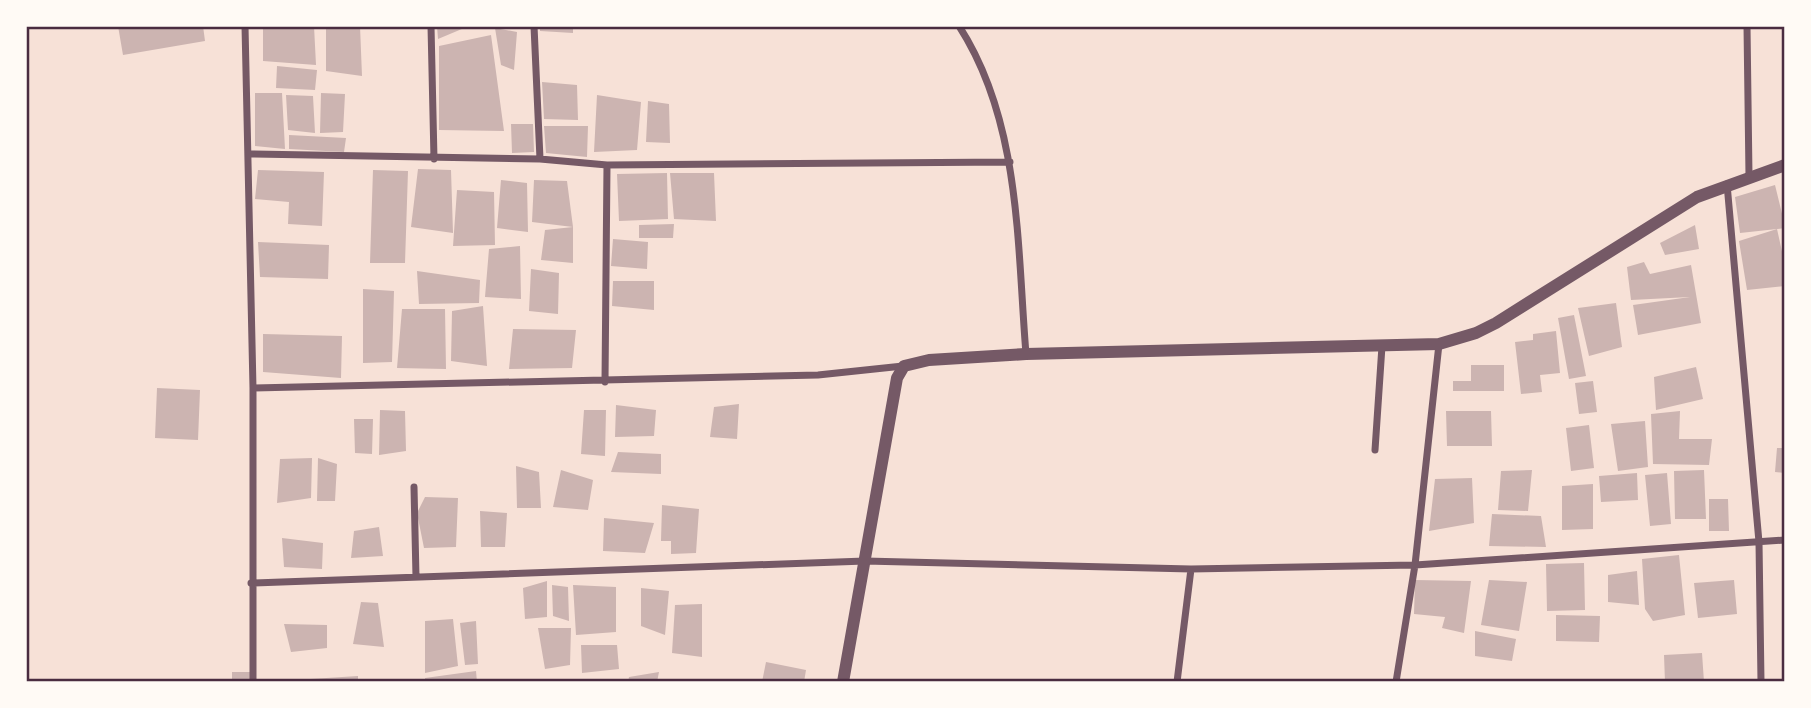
<svg xmlns="http://www.w3.org/2000/svg" width="1811" height="708" font-family="'Asap Condensed',sans-serif">
<rect width="100%" height="100%" fill="#f7e1d7"/>
<path fill="#ccb4b1" d="M118 26H203L205 41 123 55Z
M263 26H314L316 65 263 61Z
M326 26H360L362 76 326 71Z
M437 26H469L438 39Z
M540 26H573V33L540 31Z
M495 28 517 32 514 70 501 65Z
M491 35 504 131 439 130V46Z
M277 66 317 70 315 90 276 88Z
M542 82 577 85 578 120 544 119Z
M255 93H282L285 149 255 146Z
M321 93 345 94 343 132 320 133Z
M286 95 313 96 315 133 288 130Z
M597 95 641 102 637 150 594 152Z
M648 101 669 104 670 143 646 142Z
M511 124H533L534 152 512 153Z
M544 126H588L587 157 546 153Z
M289 135 346 138 344 152 289 149Z
M418 169 451 170 453 233 411 227Z
M258 170 324 172 322 226 288 224 289 202 255 199Z
M373 170 408 171 405 263H370Z
M667 173 668 219 619 221 617 174Z
M670 173H714L716 221 674 219Z
M501 180 527 183 528 232 497 228Z
M534 180 567 181 573 227 532 222Z
M1775 185 1785 226V228L1777 229 1785 265V286L1747 290 1739 241 1777 229 1740 233 1735 197Z
M457 190 494 192 495 245 453 246Z
M674 224 673 238H639V225Z
M1695 225 1699 249 1665 255 1660 243Z
M573 227V263L541 260 545 230Z
M613 239 648 242 647 269 611 266Z
M258 242 329 245 328 279 260 277Z
M520 246 521 299 485 297 489 249Z
M1644 262 1650 274 1691 265 1701 323 1638 335 1633 305 1690 297 1631 300 1627 267Z
M531 269 559 273 558 314 529 311Z
M417 271 480 280 479 303 419 304Z
M613 281H654V310L612 306Z
M363 289 394 291 392 362 363 363Z
M1616 303 1622 347 1589 356 1578 308Z
M483 306 487 366 451 361 452 311Z
M402 309H445L446 369 397 368Z
M1574 315 1586 376 1569 379 1558 318Z
M513 329 576 330 572 368 509 369Z
M1556 331 1560 373 1540 375 1542 392 1521 394 1515 342 1533 340V334Z
M263 334 342 336 341 378 263 372Z
M1471 365H1504V391H1453V381H1471Z
M1696 367 1703 399 1656 410 1654 377Z
M1593 381 1597 412 1579 414 1575 383Z
M157 388 200 390 198 440 155 438Z
M739 404 737 439 710 437 714 407Z
M616 405 656 410 654 436 615 437Z
M380 410 405 411 406 451 379 455Z
M584 410H606L605 456 581 454Z
M1446 411H1491L1492 446H1447Z
M1680 411 1679 439H1712L1709 465 1653 464 1651 414Z
M354 419H373L372 454 355 453Z
M1645 421 1648 467 1618 471 1611 424Z
M1589 425 1594 468 1571 471 1566 428Z
M1777 448H1785V473L1775 472Z
M618 452 661 454V474L611 472Z
M312 458 311 498 277 503 280 459Z
M318 458 337 464 335 501H317Z
M516 466 539 472 541 508H517Z
M561 470 593 480 588 510 553 507Z
M1532 470 1528 511 1498 510 1501 471Z
M1704 470 1706 519H1675L1674 471Z
M1637 473 1638 500 1601 502 1599 476Z
M1667 473 1671 524 1650 526 1645 475Z
M1472 478 1474 523 1429 531 1435 479Z
M1593 484V529L1562 530V486Z
M425 497 458 498 456 547 424 548 417 513Z
M1709 499H1728L1729 531H1709Z
M662 505 699 509 696 553 671 554V541H661Z
M480 511 507 513 505 547H481Z
M1492 514 1541 516 1546 547 1489 546Z
M604 518 654 523 645 553 603 551Z
M379 527 383 556 351 558 354 531Z
M282 538 323 543 322 569 284 567Z
M1679 555 1685 615 1653 621 1645 609 1642 559Z
M1584 563 1585 610 1547 611 1546 564Z
M1637 571 1639 605 1608 602V575Z
M1415 580 1471 581 1464 633 1442 628 1445 617 1414 614Z
M1489 580 1527 582 1519 631 1481 625Z
M1734 580 1737 614 1698 618 1694 583Z
M547 581V617L525 619 523 588Z
M552 585 568 587 569 621 553 616Z
M573 585 616 587V632L576 635Z
M641 588 669 591 665 635 641 626Z
M361 602 378 603 384 647 353 644Z
M702 604V657L672 653 675 605Z
M1556 615 1600 616 1599 642 1556 641Z
M453 619 458 666 425 673V621Z
M476 621 478 664 465 665 460 623Z
M284 624 327 625V648L291 652Z
M538 628H571L570 665 545 669Z
M1475 631 1516 639 1512 661 1475 656Z
M581 645H617L619 669 582 673Z
M1702 653 1704 682H1665L1664 655Z
M766 662 806 670 804 682H762Z
M476 671 477 682H425V678Z
M232 672H250V682H232Z
M659 672 657 682H628L629 677Z
M358 676V682H295V680Z"/>
<g fill="none" stroke-linecap="round" stroke-linejoin="round">
<path stroke="#755966" stroke-width="7" d="M245 26 253 388V682
M431 26 434 159
M534 26 540 159
M959 26C1021 122 1017 245 1026 354
M1747 26 1749 176
M250 154 540 159 607 165 1010 162
M1727 184 1759 542 1761 682
M605 382 607 165
M253 388 818 375 903 366
M1375 450 1382 346
M414 487 416 577
M251 583 865 561 1191 569 1415 565 1785 540
M1177 682 1191 569
M1396 682 1415 565 1439 344"/>
<path stroke="#755966" stroke-width="12" d="M843 682 897 378 904 366 929 360 1026 354 1439 344 1476 333 1496 323 1697 197 1785 165"/>
</g>
<rect width="1811" height="708" fill="none" stroke="#fffaf5" stroke-width="56"/>
<rect x="28" y="28" width="1755" height="652" fill="none" stroke="#4a2c40" stroke-width="2.5"/>
</svg>
